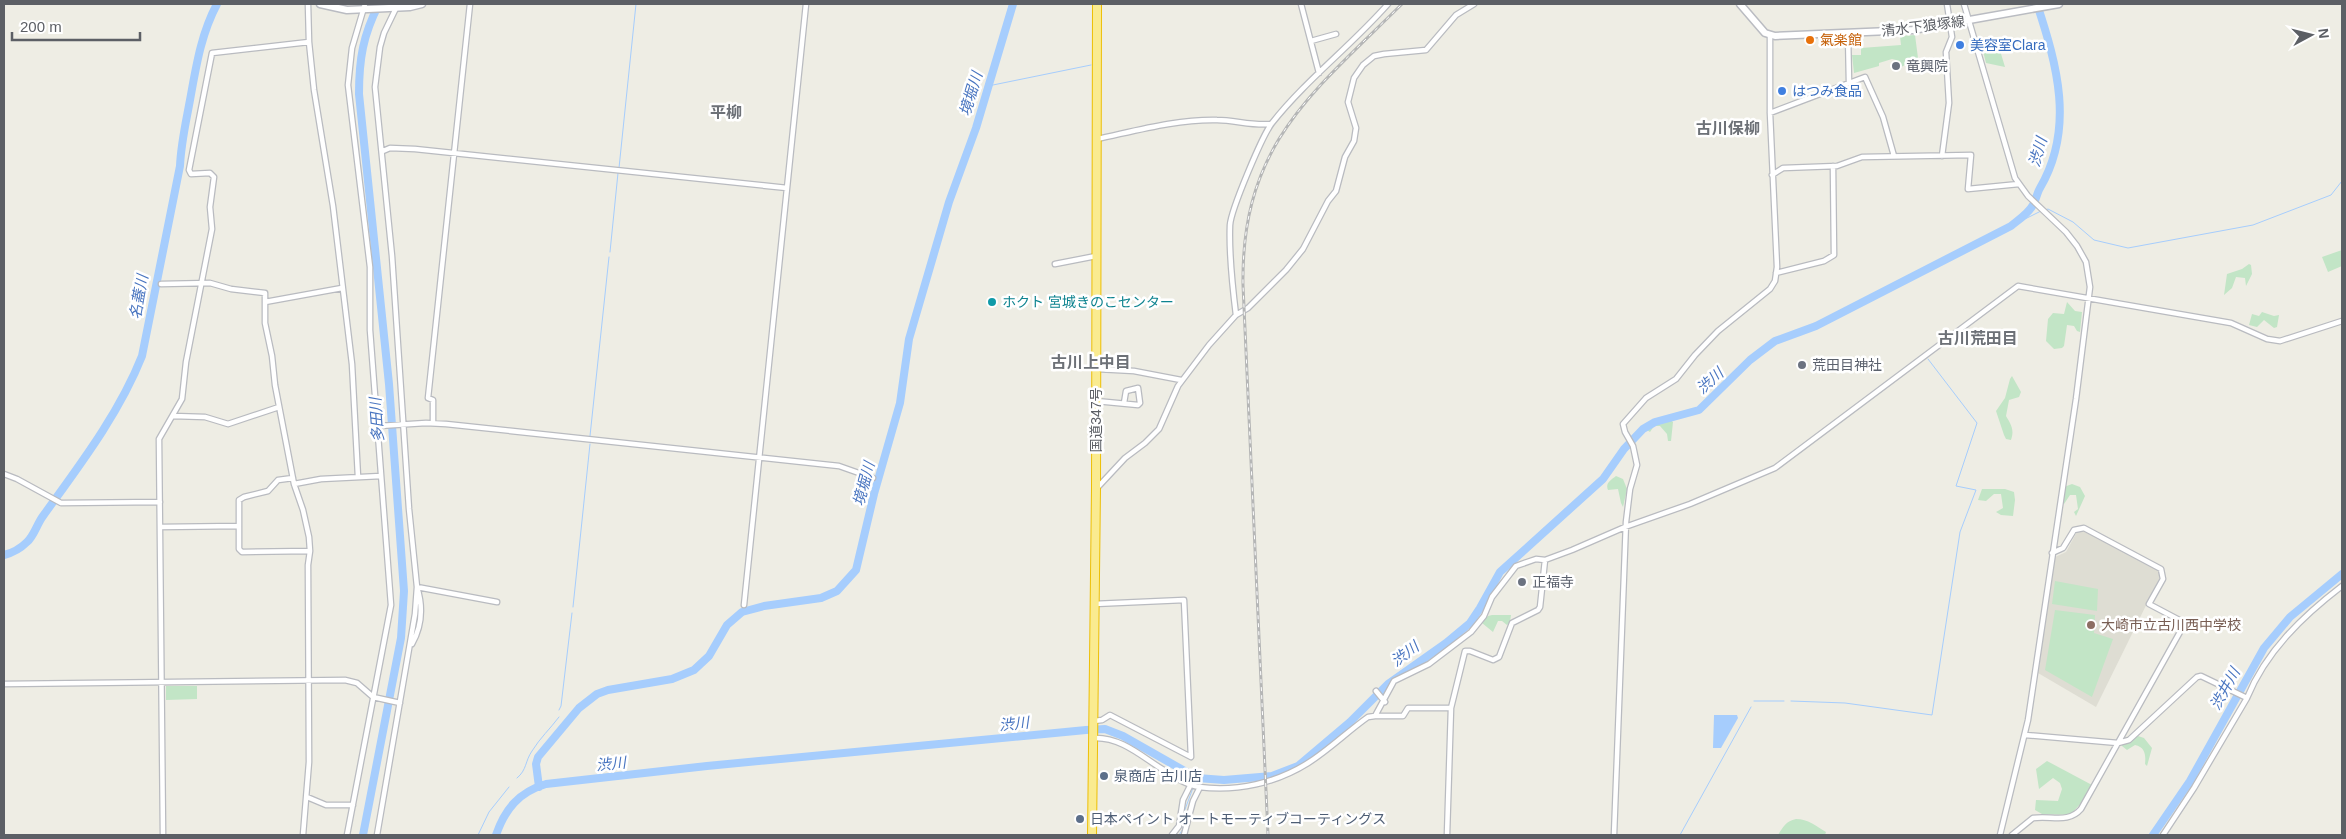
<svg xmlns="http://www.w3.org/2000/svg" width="2346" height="839" font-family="Arial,'Noto Sans JP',sans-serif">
<rect width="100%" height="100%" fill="#eeede4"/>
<path fill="#deddd3" d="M2083 531 2159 571 2160 577 2096 707 2038 673 2055 557 2066 552 2077 532Z"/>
<path fill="#c2e5c6" d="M1915 35 1918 58 1905 60V65L1899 68 1896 60 1892 59 1879 63V66L1854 73 1852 55H1861V48L1901 45 1900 36Z
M1999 47 2005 67 1986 63 1983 51Z
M2342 250V266L2328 272 2322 257Z
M2249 264 2251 265 2252 274 2246 286 2245 278 2236 277 2232 288 2224 295 2227 274 2242 269Z
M2067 302 2075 311 2082 312 2080 332 2077 331 2074 326 2067 325 2064 346 2062 348 2054 349 2046 341 2048 319 2053 313 2064 314Z
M2262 312 2274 316 2279 315 2277 327 2274 328 2264 320 2257 327 2249 325 2252 314 2259 316Z
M2012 376 2021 392 2019 397 2009 400 2006 416C2010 423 2015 429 2011 440L2006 439 2004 435 1996 411 2005 398 2010 379Z
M1667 417 1673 422 1671 441H1668L1667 434 1660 426H1654L1650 432 1647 430V424L1651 421Z
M1616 476 1623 479 1627 489 1623 507 1621 503 1618 489 1608 490C1605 483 1611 480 1616 476Z
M2072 484 2080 487 2085 496 2076 516 2074 512 2078 509 2076 495H2070L2064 504 2063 502 2064 487Z
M1982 489H2005L2014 492 2015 500 2013 516 2001 515 1996 512 2003 508 2001 494H1994L1986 501 1978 500Z
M2055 581 2098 589 2097 611 2052 604Z
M2055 610 2095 615 2094 633 2113 639 2092 697 2045 670Z
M1492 615H1511L1510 622 1507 625 1502 621H1498L1493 632 1482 623 1488 616Z
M166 686H197V699L166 700Z
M2138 736 2144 738 2152 748 2147 766 2145 764C2146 755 2145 747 2135 745L2127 750 2122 746V744Z
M2047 761 2092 785 2084 800 2070 815 2042 814 2035 810 2036 800 2058 801 2062 789 2060 783 2053 778 2039 789 2036 769Z
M1796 819C1808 819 1816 826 1826 832L1825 835H1778C1783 827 1786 821 1796 819Z"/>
<path fill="#a6cdfd" d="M1714 715H1737L1738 718 1721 748H1713Z"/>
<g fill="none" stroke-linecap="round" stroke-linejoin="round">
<path stroke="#a6cdfd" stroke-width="1" d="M988 86 1091 65
M619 168 636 4
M2045 210 2048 209 2073 222 2094 240 2128 248 2253 225 2331 195 2342 181
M2011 226 2041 211
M610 252 618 173
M590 436 609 257
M573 607 590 444
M1754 701H1784
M1791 701 1845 703 1932 715 1960 532 1976 490 1956 486 1977 423 1928 359
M559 710 561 706 572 613
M517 778C527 770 525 761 532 751 540 738 550 729 559 717
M1194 784 1197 778
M478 835 489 812 509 787
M1179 835 1183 829 1184 812 1193 788
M1680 835 1751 707"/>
<path stroke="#a6cdfd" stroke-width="8" d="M4 555C12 553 21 548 27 542 34 536 37 524 43 516 79 466 119 414 142 356L180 166C181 143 186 122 190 100 196 67 201 34 217 4
M539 787 536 764 538 757 579 708 597 694 608 690 672 679 694 670 709 656 727 625 742 612 764 606 821 598 837 591 856 570 874 494 900 403 909 339 949 202 976 128 1013 4
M363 835 401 638 404 591 389 384 359 94C359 59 363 35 379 4
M496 835C505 809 519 792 546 784L707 766 1086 730 1105 729 1123 736 1197 778 1224 780 1272 776 1298 766 1350 722 1388 684 1446 643 1470 623 1480 608 1500 572 1603 479 1624 449 1643 429 1655 422 1699 410 1750 360 1775 341 1816 326 2011 226C2018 220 2028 214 2033 205 2036 200 2037 193 2040 188 2075 128 2057 65 2037 4
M2153 835 2190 781 2264 648 2290 617 2342 574"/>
<g stroke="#b9bbc0" stroke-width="7">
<path id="street" d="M308 4 309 42 314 90 333 206 352 364 358 477
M1301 4 1319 73
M1964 4 2015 178 2028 196 2066 232 2077 246 2086 262 2090 287 2076 399 2028 720 2000 835
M1848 34 1849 83
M1311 41 1336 34
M1770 113 1865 77 1883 117 1894 156
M1097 139C1135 131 1177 119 1217 120 1235 120 1252 126 1271 124
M383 151 390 148 415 149 787 188
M1942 156 1949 103 1946 52 1952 37 1947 4
M1772 175 1783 168 1837 166 1862 157 1971 155 1968 189 2019 184
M1055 264 1096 256
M1776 273 1824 261 1834 255 1833 166
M161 284 210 283 231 289 265 293V323L272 356 275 385 294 484 303 510 309 537 310 551 308 565 309 762 303 835
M265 302 342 288
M1236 315C1233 291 1229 249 1230 225 1231 210 1262 136 1272 123 1306 80 1351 46 1388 4
M1097 369 1134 371 1181 380
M1096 401 1138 405 1140 403 1138 388 1126 391 1124 403
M173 416 205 417 228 424 279 407
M433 423V400L428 398 470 4
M379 426 426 423 446 424 839 466 873 478
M4 474 17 479 61 503 160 502
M293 478 278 480 268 491 244 497 239 500V549L242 552 310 551
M294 484 321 479 381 476
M1097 488 1125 458 1145 443 1159 429 1178 386 1209 345 1236 315 1248 308 1286 270 1303 249 1328 201 1336 191 1345 157 1354 141 1356 128 1348 102 1354 78 1363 65 1374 56 1384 54 1426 50 1456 15 1474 4
M160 527 239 526
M744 605 806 4
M412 644C422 626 423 606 417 587L497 602
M4 684 345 680 357 683 373 697 400 703
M1376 691 1385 702
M1375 716H1403L1408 708H1451
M1094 721 1102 720 1110 715 1191 757 1184 600 1094 604
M2025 735 2118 743 2129 740 2197 677 2201 676 2247 698
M1094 738C1120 737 1140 755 1162 769 1173 776 1186 785 1199 787 1237 792 1276 783 1308 763 1329 750 1348 731 1368 717L1375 716 1394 681 1429 664 1471 632 1484 616 1492 597 1516 566 1536 559 1545 560 1572 550 1625 527 1690 504 1775 468 2018 286 2231 323 2267 339 2280 341 2342 321
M307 797 326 805H353
M163 835 159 439 182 399 186 362 212 229 210 207 214 177 210 173 191 174 189 170 212 53 309 42
M347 835 391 605 370 330V267L348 85 352 48 365 4
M377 835 415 614 417 587 409 509 392 256 375 87 380 47 384 33 398 4
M1172 835 1179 826 1183 800 1191 784
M1184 835 1193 801 1200 787
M1447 835 1451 708 1465 651H1470L1493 660 1499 657 1512 623 1538 610 1540 607 1545 560
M1614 835 1626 522 1630 489 1637 465 1633 446 1625 432 1623 424 1646 398 1676 379 1695 355 1718 331 1770 289 1775 281 1777 267 1770 113V36
M2012 835 2033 818C2051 815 2068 824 2081 809L2185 623 2149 604 2163 579 2161 569 2084 528 2074 530 2063 548 2052 553
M2163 835 2194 788 2247 698C2266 651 2303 616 2342 586"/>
</g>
<g stroke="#babcc2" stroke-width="9">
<path id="secondary" d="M320 4 347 10 410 7 422 4
M1740 4 1765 33 1775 36 1913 30 2059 4"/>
</g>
<g stroke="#edbf06" stroke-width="10">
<path id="highway" d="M1092 835 1096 488 1097 4"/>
</g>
<use href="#street" stroke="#fff" stroke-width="4.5"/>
<use href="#secondary" stroke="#fff" stroke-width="6"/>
<use href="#highway" stroke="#faeb90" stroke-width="8"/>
<g stroke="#b5b6b6" stroke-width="3">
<path id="rail" d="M1268 835 1243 285C1241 145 1311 94 1402 4"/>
</g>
<use href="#rail" stroke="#fff" stroke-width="1" stroke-dasharray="4" stroke-linecap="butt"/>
</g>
<circle fill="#e8710a" stroke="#fff" stroke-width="2" cx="1810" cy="40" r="5"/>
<g fill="#3f7fe0" stroke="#fff" stroke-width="2">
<circle cx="1960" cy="45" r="5"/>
<circle cx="1782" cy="91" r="5"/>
</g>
<g fill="#6b7280" stroke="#fff" stroke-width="2">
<circle cx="1896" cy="66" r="5"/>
<circle cx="1802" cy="365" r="5"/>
<circle cx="1522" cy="582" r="5"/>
</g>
<circle fill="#0f9aa8" stroke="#fff" stroke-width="2" cx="992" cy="302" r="5"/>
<circle fill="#8d6e63" stroke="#fff" stroke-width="2" cx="2091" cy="625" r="5"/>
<g fill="#5c6f8a" stroke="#fff" stroke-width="2">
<circle cx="1104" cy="776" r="5"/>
<circle cx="1080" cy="819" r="5"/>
</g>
<g text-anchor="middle" stroke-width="5" stroke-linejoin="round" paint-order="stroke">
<g font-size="14" fill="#5c5f65" stroke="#fff">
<text transform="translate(1923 26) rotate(-7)" y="5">清水下狼塚線</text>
<text transform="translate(1096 420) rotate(-90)" y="5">国道347号</text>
</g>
<g font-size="14" fill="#c56008" stroke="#fff" text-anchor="start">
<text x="1820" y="45">氣楽館</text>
</g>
<g font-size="14" fill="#366cbe" stroke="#fff" text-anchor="start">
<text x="1970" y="50">美容室Clara</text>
<text x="1792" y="96">はつみ食品</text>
</g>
<g font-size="14" fill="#5b616d" stroke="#fff" text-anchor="start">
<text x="1906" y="71">竜興院</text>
<text x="1812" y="370">荒田目神社</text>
<text x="1532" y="587">正福寺</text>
</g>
<g font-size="14" fill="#0d838f" stroke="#fff" text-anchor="start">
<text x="1002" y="307">ホクト 宮城きのこセンター</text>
</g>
<g font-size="14" fill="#785e54" stroke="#fff" text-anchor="start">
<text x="2101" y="630">大崎市立古川西中学校</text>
</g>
<g font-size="14" fill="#4e5e75" stroke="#fff" text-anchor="start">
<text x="1114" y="781">泉商店 古川店</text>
<text x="1090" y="824">日本ペイント オートモーティブコーティングス</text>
</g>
<g font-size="15" font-style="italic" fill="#4975c0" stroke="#fff">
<text transform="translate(971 94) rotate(-73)" y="5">境堀川</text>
<text transform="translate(2038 152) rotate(-74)" y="5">渋川</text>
<text transform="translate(139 297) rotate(-80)" y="5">名蓋川</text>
<text transform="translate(1710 381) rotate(-42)" y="5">渋川</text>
<text transform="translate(377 420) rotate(-94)" y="5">多田川</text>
<text transform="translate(864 484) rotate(-75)" y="5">境堀川</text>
<text transform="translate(1405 654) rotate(-37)" y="5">渋川</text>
<text transform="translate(2225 689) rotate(-61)" y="5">渋井川</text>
<text transform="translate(1014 724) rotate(-6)" y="5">渋川</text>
<text transform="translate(611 764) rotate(-6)" y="5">渋川</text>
</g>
<g font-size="16" font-weight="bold" fill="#6d7177" stroke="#fff">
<text x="726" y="118">平柳</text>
<text x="1728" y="134">古川保柳</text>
<text x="1978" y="344">古川荒田目</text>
<text x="1091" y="368">古川上中目</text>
</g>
</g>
<rect width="2346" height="839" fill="none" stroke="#5c5f65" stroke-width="10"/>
<g transform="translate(2311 35) rotate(83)" stroke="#ffffff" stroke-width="4" paint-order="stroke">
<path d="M0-4L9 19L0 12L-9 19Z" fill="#5c5f65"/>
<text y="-8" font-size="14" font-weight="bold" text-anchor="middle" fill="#5c5f65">N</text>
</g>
<path d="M12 32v8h128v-8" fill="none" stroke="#5c5f65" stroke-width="2.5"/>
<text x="20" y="32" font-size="15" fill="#5c5f65" stroke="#ffffff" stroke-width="4" paint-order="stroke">200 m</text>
</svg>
